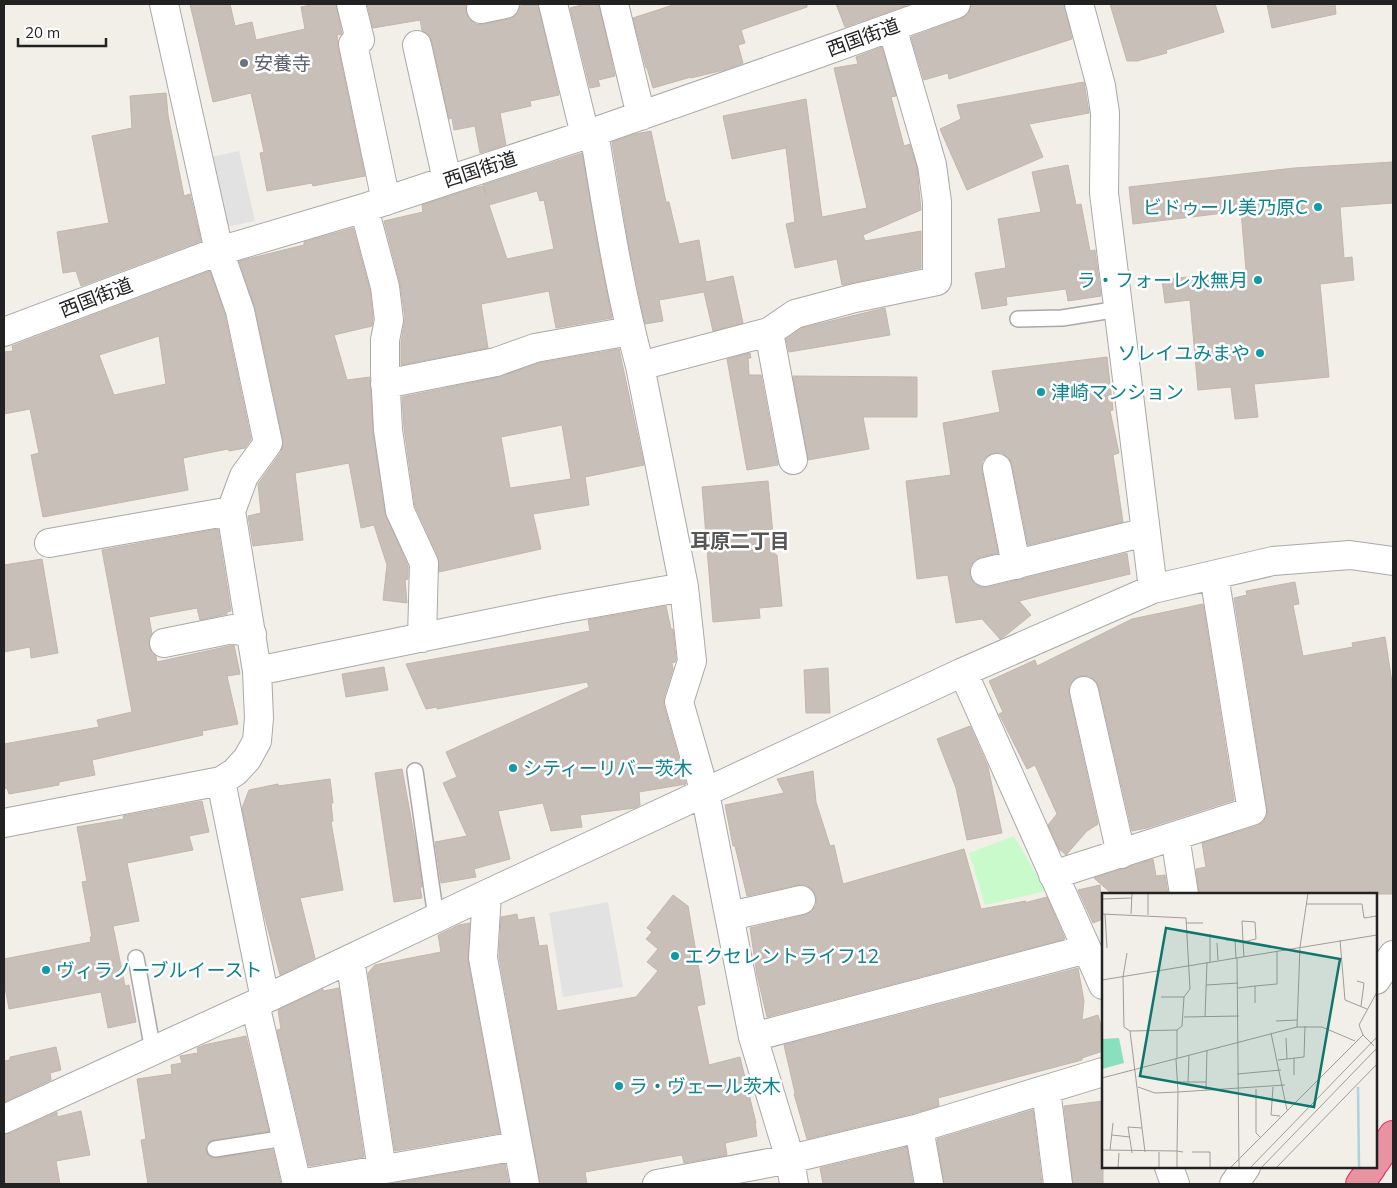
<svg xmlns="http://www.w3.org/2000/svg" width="1397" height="1188" font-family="Mulish,'Noto Sans JP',sans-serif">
<rect width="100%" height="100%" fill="#f2efe9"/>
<path fill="#c8facc" d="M1014 836 1046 891 985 905 969 853Z"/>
<path fill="#e2e2e2" d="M239 151 255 221 221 228 206 158Z
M608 902 623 987 563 997 549 913Z"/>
<path fill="#c7bfb8" stroke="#c4b6ab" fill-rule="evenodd" d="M190 4H230L235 26 252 22 256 40 305 29 301 7 315 4H336L342 34 337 35 338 47 365 176 313 186 312 183 267 191 260 153 264 152 251 93 213 102Z
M367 4H466V12L469 19 476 24H484L509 19 516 15 520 6 538 4 559 95 530 101 531 106 500 113 506 145 480 153 475 126 454 130 452 118 449 119 432 42 429 35 422 30 420 20 373 28Z
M585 4H599L615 76 598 80 600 86 590 88 570 8Z
M676 4H807V7L741 30 745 43 738 45 743 63 724 70 691 78V77L653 88 647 68H646L633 18Z
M836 4H910L845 27Z
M971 4H1064L1072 39 949 79 948 73 924 80 911 37 962 18 968 14Z
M1110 4H1215L1224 32 1166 50 1167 53 1137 61H1127Z
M1267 4H1335L1336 14 1272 28Z
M882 47 896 96 891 97 904 146 910 144 917 168 921 210 863 235 865 241 921 231V268L842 285 837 259 795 268 786 224 795 222 786 148 732 159 723 116 806 99 822 217 867 208 834 68 858 64 856 57Z
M1084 82 1089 113 1029 124 1043 157 967 190 940 129 961 119 957 105Z
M166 93 168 115 184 196 190 194 201 241 81 286 76 271 63 273 57 232 109 223 92 136 132 128 130 96Z
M651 131 666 202H669L679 244 699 240 706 282 733 276 743 323 713 331 704 292 659 300 663 321 645 324 629 247 612 142 635 134Z
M582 153 599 252 612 318 556 328 549 291 481 304 488 348 401 365V342L405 318 400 283 384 221 423 212 422 205 474 188 483 186 486 194 483 185ZM537 191 540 201 544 200 554 249 507 259 489 205Z
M1393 162V203L1340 207 1344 258 1352 257 1354 280 1320 284 1329 377 1254 384 1258 417 1235 419 1231 387 1198 390 1190 300 1165 303 1162 280 1246 270 1241 211 1133 224 1129 187 1294 168Z
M1068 165 1076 205 1081 204 1090 251 1095 250 1101 296 1068 301 1066 289 1006 297 1007 305 982 309 975 273 1006 268 998 219 1041 212 1032 172Z
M353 228 370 290 373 319 372 326 334 335 347 380 370 377 373 432 385 513 408 566V579L405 580 407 603 383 600 387 565 374 525 361 528 349 463 295 473 303 540 253 546 248 516 261 513 258 484 281 452 283 440 255 308 239 261 304 245V242Z
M210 271 225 315 251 439 245 448 229 451 228 449 183 458 188 490 43 517 31 455 39 453 30 409 4 414V352L13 351 12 346ZM159 336 166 384 114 395 99 355Z
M885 308 890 335 789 352 786 339 802 328Z
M619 349 644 465 585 477 589 505 533 514 541 549 439 572 438 556 415 506 404 428 402 397 499 377 539 363ZM562 425 571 479 510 488 501 437Z
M750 353 751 358H748L749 375H761L778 465 747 470 727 359Z
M1107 357 1113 410 1110 411 1119 453 1113 455 1123 522 1028 545 1012 465 1009 458 1002 453H994L986 457 982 462V471L998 553 981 557 975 560 970 567V575L974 583 981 587H989L1127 553 1130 574 1019 601 1031 615 1005 636 1000 639 982 619 956 623 948 575 917 579 906 481 951 475 943 423 1000 412 992 371Z
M793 376 917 377V417H863L869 449 808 460Z
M768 481 775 555H777L782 606 759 608 760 618 713 622 702 487Z
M218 529 231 611 227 612V614L200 620 197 608 149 617 152 634 149 639V646L152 653 156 656 157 662 234 645 240 674 227 676 238 724 202 731 203 735 92 760 95 775 59 782V785L9 794 7 788 4 789V744L99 727 97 720 132 712 102 550Z
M42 559 58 653 31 658 30 647 4 652V565Z
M1295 582 1299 604 1293 605 1303 656 1353 647 1352 643 1385 637 1393 689V894H1199L1196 869 1206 867 1202 843 1257 826 1263 822 1267 815V809L1234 598 1247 595 1246 591Z
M1203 604 1234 800 1147 828 1132 831 1099 688 1096 681 1089 676H1080L1074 679 1069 686V694L1098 824 1087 831 1066 855 1059 849 1048 825 1057 814 1035 765 1027 769 999 714 1003 712 989 681 1035 660 1037 666 1132 619Z
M666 606 671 629H673L676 659 675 662 672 663 673 669 664 697V706L686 784 639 792 640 805 635 808 580 815 582 827 551 831 543 803 498 811 510 859 474 869 476 877 441 883 435 842 467 836 443 783 457 777 446 752 589 687 587 682 437 709V707L426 709 406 664 590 631 588 620Z
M384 667 388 690 346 697 342 674Z
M828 668 830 713H806L804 670Z
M970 726 988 767 1002 833 967 840 956 788 937 739Z
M402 769 416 845 422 887H420L422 898 394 902 375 773Z
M813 771 816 802 830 846 834 845 843 884 964 849 981 909 1026 901 1024 903 1047 897 1065 939 767 1017 757 975 750 928 805 915 812 911 816 905V897L812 889 806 885H798L747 896 735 846H733L725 805 784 793 777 779Z
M330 779 333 803H331L333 821 331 822 343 890 300 898 315 958 280 975 264 914 242 808 249 790 278 784V786Z
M202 801 209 832 189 836 193 850 127 863 139 921 113 926 125 986 129 985 136 1022 108 1028 101 992 9 1009 4 981V959L91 942 90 937H92L82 882 87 881 77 827 124 819 123 816Z
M1153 859 1156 876 1165 875 1168 894H1112L1094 878Z
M1100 885 1103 919 1093 923 1078 890Z
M673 895 688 906 705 1004 697 1006 709 1065 740 1057 756 1123H755L757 1136 725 1143 727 1155 684 1163 682 1155 585 1172 587 1184H540L499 957 501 917 517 914 518 920 534 917 539 946 547 945 557 1011 636 997 658 971 647 962 658 949 646 939 652 932 647 928Z
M470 923 468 961 500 1133 395 1151 368 973 375 965 441 952 438 935 459 925Z
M1078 968 1084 1001 1082 1020 1098 1015 1103 1033V1051L1082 1058V1060L938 1098 939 1106 915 1113 807 1139 794 1094 795 1093 784 1045Z
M339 988 364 1157 309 1166 277 1030 281 1029 278 1010 323 989V991Z
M246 1036 269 1131 213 1140 206 1145V1151L208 1155 216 1158 273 1150 281 1184H148L141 1140 146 1139 137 1079 172 1074 171 1065 182 1063 180 1056 198 1053 197 1048 204 1045Z
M56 1047 61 1070 50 1073 51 1080 4 1102V1061L10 1060V1057Z
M1103 1101V1184H1073L1064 1106Z
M1033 1110 1042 1184H944L937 1139Z
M81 1111 90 1155 56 1161 60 1184H4V1134L11 1133 57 1112V1117Z
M907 1147 913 1184H823L820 1168Z
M505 1164 509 1184H389Z"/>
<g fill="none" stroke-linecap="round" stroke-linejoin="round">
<g stroke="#a9a9a9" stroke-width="18">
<path id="service" d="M1018 319 1062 318 1119 309
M415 771 436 918
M136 958 153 1051
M215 1149 286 1138"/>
</g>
<g stroke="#a9a9a9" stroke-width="30">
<path id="minor" d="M351 4 360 40 353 44 386 201
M553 4 585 135
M614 4 641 116
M1079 4 1101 86 1105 113 1104 193 1153 589
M481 9 505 4
M417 45 447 180
M594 132C607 210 619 289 640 366L684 587 692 661 679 702 705 793 753 1037 790 1159 794 1184
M364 208 385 287 389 320 385 340V372L388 430 400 511 424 563 422 638
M4 332 219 251 364 208 594 132 811 56 956 4
M769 332 795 314 855 298 937 281V202L932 165 892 27
M640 366 769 332 793 460
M385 384 496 362 535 348 630 331
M997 468 1016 565
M49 543 231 511
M985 572 1146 532
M164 643 233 629 252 634
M257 671 561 609 684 587
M963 672 1103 985
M1084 691 1121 854
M221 781 265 999
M4 823 221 781 235 772 247 759 257 741 259 718 257 671 231 511 244 476 268 443 240 311 219 251 164 4
M1175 836 1184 894
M1053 875 1252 811 1214 575
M487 894 483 958 525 1184
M730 916 801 900
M350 959 382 1170
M255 1004 297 1184
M753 1037 1087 949
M1046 1090 1058 1184
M4 1119 255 1004 487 894 963 672 1153 589 1273 561 1350 555 1393 561
M919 1128 929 1184
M1169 1167 1175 1184
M299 1184 517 1146
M657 1184 790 1159 919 1128 1103 1072"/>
</g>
<g stroke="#a9a9a9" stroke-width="30">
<path id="tertiary" d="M1376 980 1393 955
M1234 1184 1246 1167"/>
</g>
<g stroke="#dc2a67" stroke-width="30">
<path id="motorway" d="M1376 1161 1393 1135
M1360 1184 1372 1167"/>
</g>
<use href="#service" stroke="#fff" stroke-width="15"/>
<use href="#minor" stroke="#fff" stroke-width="28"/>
<use href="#tertiary" stroke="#fff" stroke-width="28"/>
<use href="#motorway" stroke="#e892a2" stroke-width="28"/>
</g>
<circle fill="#6b7280" stroke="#fff" stroke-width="2" cx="244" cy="63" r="5"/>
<g fill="#0f9aa8" stroke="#fff" stroke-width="2">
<circle cx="1318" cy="207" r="5"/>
<circle cx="1258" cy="280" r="5"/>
<circle cx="1260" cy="353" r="5"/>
<circle cx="1041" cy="392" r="5"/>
<circle cx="513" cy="768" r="5"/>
<circle cx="675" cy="956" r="5"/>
<circle cx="46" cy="970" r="5"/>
<circle cx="619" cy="1086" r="5"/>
</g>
<g text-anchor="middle" stroke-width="5" stroke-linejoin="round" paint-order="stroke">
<g font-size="19" fill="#222" stroke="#fff">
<text transform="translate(863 37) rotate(-20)" y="7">西国街道</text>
<text transform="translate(480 169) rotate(-18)" y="7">西国街道</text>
<text transform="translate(96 297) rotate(-21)" y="7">西国街道</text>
</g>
<g font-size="19" fill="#5b616d" stroke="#fff" text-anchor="start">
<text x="254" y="70">安養寺</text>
</g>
<g font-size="19" fill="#0d838f" stroke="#fff" text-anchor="start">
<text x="1308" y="214" text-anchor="end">ビドゥール美乃原C</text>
<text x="1248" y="287" text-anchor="end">ラ・フォーレ水無月</text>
<text x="1250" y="360" text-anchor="end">ソレイユみまや</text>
<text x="1051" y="399">津崎マンション</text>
<text x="523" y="775">シティーリバー茨木</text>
<text x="685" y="963">エクセレントライフ12</text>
<text x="56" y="977">ヴィラノーブルイースト</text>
<text x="629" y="1093">ラ・ヴェール茨木</text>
</g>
<g font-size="20" font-weight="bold" fill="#555" stroke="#fff">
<text x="740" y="548">耳原二丁目</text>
</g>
</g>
<g transform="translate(1102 893)">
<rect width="275" height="275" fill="#f2efe9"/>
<path d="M17 145 22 170 0 176V146Z" fill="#88e0be"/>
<path fill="none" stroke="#aad3df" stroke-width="2.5" d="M256 194 257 275"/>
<path fill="none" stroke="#9f9d99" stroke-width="1" d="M46 0V22M0 6 30 5M204 11H260L262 25 275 23M0 21 84 25 88 96 82 104 80 133 75 137 28 138M3 21 5 55M29 21 30 0M84 30H101M108 41V69M124 47H133L134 65M238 47 243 107 265 116M141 49 154 46 153 29 140 28 141 49 142 64M115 50 116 67M25 60 21 84 22 134 28 138 43 259M135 65 137 274M0 87 275 42M255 88 262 90 259 113M104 92 136 90M153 93 175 91V58M136 95 153 93V110M59 104H82M82 124 137 123M103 124 105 69M174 128 195 127M195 134 198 54 206 0M75 137V165M169 140 185 217M184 145 185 166M272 153 261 142 257 132 275 99M74 166 76 199 183 192M176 167 202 164 203 133M135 181 179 177M192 182V165M0 185 195 134H220L253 148M75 189H104M86 189 87 162M36 194 53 200 76 199 75 258 81 259M171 194 169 222 178 223M154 196V240L158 244M104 197 105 157M10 242 28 244M0 257 75 258M8 257 11 230M75 258V275M90 259H108V275M30 260 26 234 40 235M16 275 17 260M57 275V259M128 275 261 142M148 275 275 144M159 275 275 155M174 275 275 171"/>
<path fill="#0f766e" fill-opacity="0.15" stroke="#0f766e" stroke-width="2.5" d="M64 35 238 66 212 214 38 183Z"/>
<rect width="275" height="275" fill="none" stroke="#222" stroke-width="2.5"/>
</g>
<rect width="1397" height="1188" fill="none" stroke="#222222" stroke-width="10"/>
<path d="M18 38v8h88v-8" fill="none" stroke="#222222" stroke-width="2.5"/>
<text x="25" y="38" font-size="15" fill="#222222" stroke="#ffffff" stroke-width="4" paint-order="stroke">20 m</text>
</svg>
